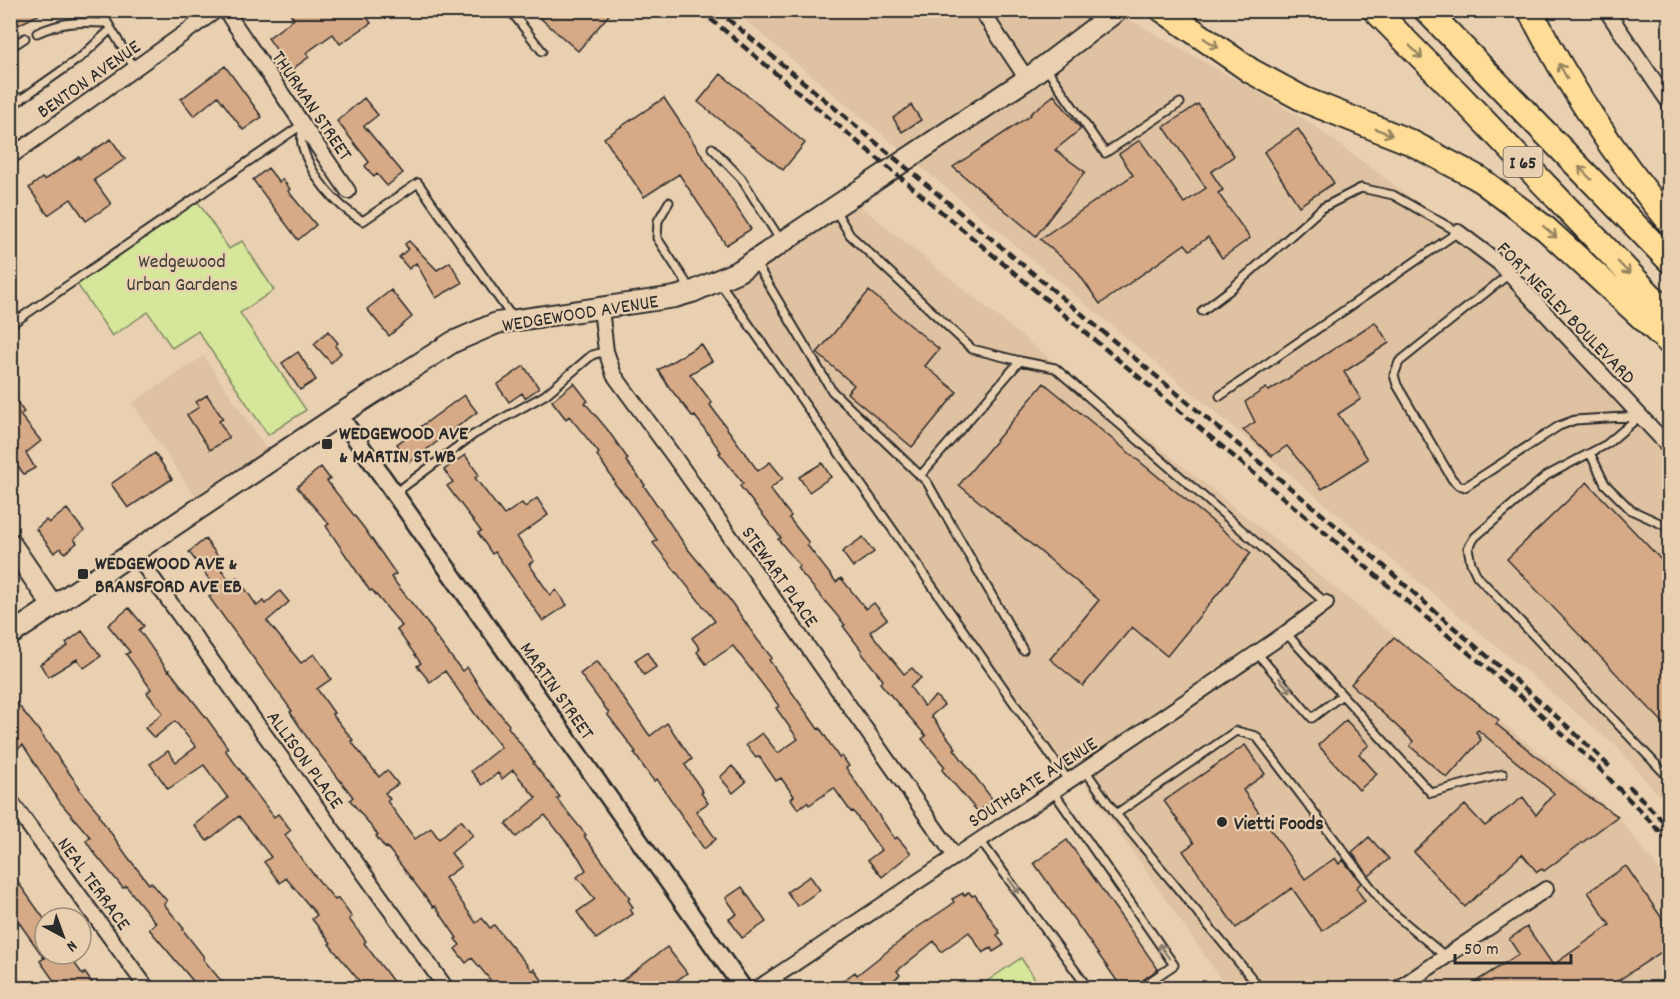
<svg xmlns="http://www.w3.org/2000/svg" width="1680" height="999" font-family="Dekko,sans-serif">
<rect width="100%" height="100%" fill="#e9d0b1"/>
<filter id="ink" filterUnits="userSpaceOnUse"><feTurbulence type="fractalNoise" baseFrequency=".0167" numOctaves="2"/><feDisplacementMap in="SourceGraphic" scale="12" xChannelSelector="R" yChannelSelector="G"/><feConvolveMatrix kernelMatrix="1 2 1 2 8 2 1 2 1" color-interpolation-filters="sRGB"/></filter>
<g filter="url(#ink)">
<path fill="#dfc2a2" d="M734 11H1115L1306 120 1499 263 1669 448V807L1617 747Z
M850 198 1618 816 1669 883V988H1227L1079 774 1068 780 719 281Z
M204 356 273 459 202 507 132 403Z"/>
<path fill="#d6e79b" stroke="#808963" stroke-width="1.5" d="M196 199 229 249 242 241 274 290 240 313 306 410 268 435 198 331 172 348 148 312 112 336 75 281Z
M1021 958 1041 988H977Z"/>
<path fill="#d6aa87" stroke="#2b2b2b" stroke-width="1.5" d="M10 10H48L10 29Z
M297 10H362L371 23 340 44 333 34 306 53 309 57 291 70 268 38 294 19 291 15Z
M531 10H613L578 51Z
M225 66 262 117 243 130 218 96 194 116 181 99Z
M721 74 805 143 783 170 698 102Z
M1054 95 1081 129 1055 150 1085 172 1036 236 953 167 1031 115 1030 114Z
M364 98 378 115 364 126 403 173 387 186 377 174 374 177 365 166 369 162 337 121Z
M664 98 751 229 726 245 679 174 644 197 604 138Z
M1198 104 1234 156 1211 172 1223 190 1218 193 1250 238 1222 258 1208 237 1190 250 1185 244 1100 304 1076 270 1040 239 1133 175 1119 154 1140 140 1184 203 1206 188 1164 127Z
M911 105 921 120 902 132 893 118Z
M1298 129 1334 183 1299 206 1264 152Z
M111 139 125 159 94 180 111 204 86 221 71 199 48 215 29 188 42 178 44 180 79 157 80 159Z
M268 168 279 182 282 179 290 189 288 191 316 225 298 240 253 180Z
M409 241 437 270 450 262 462 283 436 298 416 263 409 269 399 257 408 249 405 244Z
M391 290 412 317 389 336 367 309Z
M869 291 939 349 925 366 957 392 912 447 847 393 854 385 817 353Z
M1375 322 1389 343 1344 372 1361 399 1338 414 1368 459 1322 489 1287 446 1272 456 1243 430 1255 422 1245 402 1266 388 1269 391Z
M328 331 338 343 335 346 341 353 331 363 314 344Z
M701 344 712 361 690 374 712 403 710 405 758 471 770 462 783 478 770 489 791 516 789 518 809 543 807 545 836 582 841 578 866 609 874 603 887 619 870 632 904 674 912 668 921 678 910 687 924 706 936 696 944 705 931 716 956 748 954 749 993 800 978 812 942 770 945 767 922 739 926 736 880 683 883 680 861 652 862 651 843 626 845 625 797 568 800 566 778 539 781 538 740 486 743 483 719 453 721 452 695 416 693 417 669 387 658 370Z
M298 352 316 380 300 390 282 363Z
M524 366 539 388 525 398 522 393 509 402 497 385Z
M574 383 588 401 585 403 607 429 628 459 626 461 645 485 644 486 687 548 729 599 757 639 772 658 769 660 818 729 820 728 839 758 842 756 849 766 846 768 895 839 897 837 911 853 882 877 868 860 881 850 853 811 851 812 834 788 809 805 807 802 798 809 791 799 794 796 781 778 776 781 759 756 756 758 746 745 762 733 778 753 798 739 776 708 779 706 733 646 706 664 697 652 700 649 692 638 715 621 653 543 657 540 628 499 614 483 615 482 597 455 599 453 569 416 566 419 552 401Z
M1044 383 1251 553 1167 656 1132 627 1083 686 1050 659 1099 600 959 485Z
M10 392 24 412 20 415 41 441 26 453 35 468 24 474 10 457Z
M207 395 223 419 219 421 229 438 210 450 187 415 199 407 196 402Z
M464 395 477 412 410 462 397 444Z
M155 453 172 479 128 508 111 484Z
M465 455 479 475 475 478 504 515 522 503 525 507 537 498 548 515 517 537 534 561 529 564 550 595 556 590 567 605 543 621 495 552 492 554 478 533 481 531 447 486 453 482 444 470Z
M822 463 831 477 809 492 799 477Z
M321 467 330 479 327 481 364 528 396 574 391 577 422 616 434 632 433 633 462 671 467 667 483 692 509 725 508 727 534 762 533 763 560 797 557 799 586 835 584 836 630 898 628 900 633 907 630 909 633 914 596 939 577 912 595 899 577 877 586 870 579 858 545 815 516 837 506 824 536 798 513 770 502 779 498 773 482 785 471 771 501 747 475 714 445 671 430 682 417 666 421 663 397 630 402 626 372 590 370 591 326 526 329 524 297 487Z
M1587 482 1670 569V730L1507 559Z
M67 509 84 531 74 539 77 543 65 553 61 548 54 553 36 529 46 520 49 523Z
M863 537 874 552 853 567 842 552Z
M205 539 221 560 217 563 230 582 237 577 257 606 263 601 265 604 280 591 289 602 267 621 301 663 314 654 324 668 331 679 317 689 334 713 332 714 353 740 351 741 379 777 387 770 398 784 385 793 390 799 387 801 415 839 431 828 439 839 461 820 473 835 451 853 461 866 445 878 476 923 482 918 490 928 494 925 532 971 534 969 548 988H497L472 958 466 963 455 949 460 945 455 939 457 938 435 906 433 907 387 847 385 848 376 836 378 835 350 800 353 797 310 742 290 712 292 711 209 597 218 591 189 552Z
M129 608 144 626 139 630 168 671 169 670 208 720 228 748 225 750 246 778 245 779 274 817 278 814 291 830 285 835 305 864 335 900 338 898 352 917 349 919 366 941 364 943 398 988H365L329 944 331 943 312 919 317 915 286 878 280 883 264 862 271 857 239 816 207 841 194 825 228 798 204 765 168 789 150 764 168 751 176 762 196 747 175 721 154 738 145 728 163 713 147 693 151 689 126 654 130 652 108 625Z
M82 631 101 656 84 668 77 659 48 677 40 664 68 646 66 643Z
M1394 637 1499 720 1496 724 1585 795 1618 816 1544 871 1542 869 1537 872 1522 854 1465 907 1414 852 1465 805 1485 826 1523 797 1536 815 1554 793 1478 730 1476 732 1481 740 1447 778 1410 746 1413 741 1351 684Z
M647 652 656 667 644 675 635 660Z
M597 661 650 736 667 723 692 759 685 765 703 792 701 793 708 803 696 811 716 839 704 849 657 779 654 781 643 766 634 753 636 752 607 714 609 713 580 674Z
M10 695 36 727 80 788 79 789 100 814 99 816 127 856 149 884 151 882 167 901 164 904 184 929 183 930 204 957 203 959 227 988H185L193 981 149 929 156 923 126 886 123 888 92 850 86 841 90 837 60 802 23 745 19 748 10 738Z
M1346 720 1369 745 1359 754 1377 774 1359 790 1318 745Z
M1245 745 1265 774 1243 790 1305 879 1335 858 1339 864 1343 860 1361 883 1356 888 1365 901 1322 931 1292 888 1236 928 1183 851 1194 843 1164 801Z
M732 766 746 782 733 793 720 777Z
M1369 837 1389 859 1369 876 1352 852Z
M1067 840 1158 969 1132 988H1122L1034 863Z
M1626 866 1670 930V946L1607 988H1466L1519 954 1509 939 1527 927 1553 965 1610 925 1588 892Z
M10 871 45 920V958L50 954H68L83 975 85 973 96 988H59L40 961 44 958 18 921 16 923 10 916Z
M810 876 820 890 797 906 787 892Z
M742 887 766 922 742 938 729 919 737 914 726 898Z
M969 892 972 896 975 895 1000 933 997 935 1004 945 993 952 991 948 983 953 969 932 941 952 934 941 897 971 900 975 883 988H833L855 972 857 975 918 927 951 905 954 902 952 899 963 893 964 896Z
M667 947 687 973 666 988H612Z"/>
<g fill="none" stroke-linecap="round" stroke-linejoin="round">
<g stroke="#2b2b2b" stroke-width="11">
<path id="service" d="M100 10 135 69
M510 10 542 51
M37 33C64 21 78 22 107 23
M10 48 25 38
M1046 68 1105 153 1180 103
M10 94 22 99
M10 107 81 57 111 29
M302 126C302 132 301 140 302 145 311 177 335 205 363 221L418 183 512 317
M712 148 741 178 781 241
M669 202 658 221 657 238 691 290
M835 210 850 235 972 349 1020 361 1055 368 1326 603
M755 262 832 391 927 482 1023 650
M1509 274 1399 362 1394 375 1397 385 1452 479 1458 485 1465 487 1559 426 1575 420 1640 416
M720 283 1068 780
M1202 311 1230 290 1322 208 1361 188 1393 195 1458 232 1220 396
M10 325 303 124
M1640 416 1607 444 1546 476 1475 537 1468 548 1471 563 1477 576 1670 779
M1590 453 1605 484 1631 510 1666 526 1670 530
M920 476 1020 361
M394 494 473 435 545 395 592 355 606 351
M1286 633 1431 793 1503 774
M1257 653 1312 718 1342 695
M1085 770 1116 814 1236 731 1256 736 1386 907 1446 957
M1053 791 1174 965 1140 988
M1116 814 1260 988
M979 839 1088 988"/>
</g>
<g stroke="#2b2b2b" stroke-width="18">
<path id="minor" d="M225 10 348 191
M981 10 1027 79
M1606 10 1670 104
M10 157 217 10
M1458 232 1499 263 1670 448
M601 309 606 351 614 375 675 458 954 855
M134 552 446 988
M10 800 147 988
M758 988 1085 770 1286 633 1326 603
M1399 988 1546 889"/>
</g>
<g stroke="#2b2b2b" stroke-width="21">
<path id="tertiary" d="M339 415 743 988"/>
</g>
<g stroke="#2b2b2b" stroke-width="24">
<path id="secondary" d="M10 543 53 606
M10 635 339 415 453 342 497 323 675 297 692 292 739 271 1027 79 1118 10"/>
</g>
<g stroke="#2b2b2b" stroke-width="28">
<path id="motorway" d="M1163 10 1251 71 1305 100 1410 142 1478 178 1546 229 1670 343
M1375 10 1457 93 1670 316
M1426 10 1670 261
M1530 10C1569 87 1615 156 1670 222"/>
</g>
<use href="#service" stroke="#e9d0b1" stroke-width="7"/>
<use href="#minor" stroke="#e9d0b1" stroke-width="14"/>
<use href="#tertiary" stroke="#e9d0b1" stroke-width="16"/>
<use href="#secondary" stroke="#e9d0b1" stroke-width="20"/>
<use href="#motorway" stroke="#ffdd96" stroke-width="24"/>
<path stroke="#2b2b2b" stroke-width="4.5" stroke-dasharray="9 4.5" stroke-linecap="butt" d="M700 10 1525 700 1594 763 1670 842
M717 10 1384 566C1459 635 1540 697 1612 769
M1629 786 1670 828"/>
</g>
<defs><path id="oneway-shaft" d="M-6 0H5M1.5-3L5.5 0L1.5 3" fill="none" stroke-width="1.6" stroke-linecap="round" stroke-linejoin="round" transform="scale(1.5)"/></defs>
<g stroke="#958460">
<use href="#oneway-shaft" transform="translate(1211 43) rotate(34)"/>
<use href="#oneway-shaft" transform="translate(1416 52) rotate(45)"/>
<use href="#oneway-shaft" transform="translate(1563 71) rotate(-120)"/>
<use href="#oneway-shaft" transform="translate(1384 132) rotate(21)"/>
<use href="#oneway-shaft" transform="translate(1585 173) rotate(-134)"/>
<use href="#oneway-shaft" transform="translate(1550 232) rotate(41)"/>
<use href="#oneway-shaft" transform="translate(1624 268) rotate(46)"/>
</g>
<g stroke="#8a7e6e">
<use href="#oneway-shaft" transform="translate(1285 685) rotate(50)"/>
<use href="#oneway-shaft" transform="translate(1014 886) rotate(54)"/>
<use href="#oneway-shaft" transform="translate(1164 951) rotate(-125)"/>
</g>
</g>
<g fill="#2b2b2b" stroke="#e9d0b1" stroke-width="2">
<rect x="321" y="438" width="12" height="12" rx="3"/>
<rect x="77" y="568" width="12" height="12" rx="3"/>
<circle cx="1222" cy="822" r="6"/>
</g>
<g text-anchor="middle" stroke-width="4.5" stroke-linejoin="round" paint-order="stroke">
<rect fill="#e9d0b1" stroke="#645c53" stroke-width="1.5" x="1503.5" y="147" width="39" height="30" rx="4.5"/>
<g font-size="18" font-weight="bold" fill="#2b2b2b">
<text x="1523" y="168">I 65</text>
</g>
<g font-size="20" fill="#2b2b2b" stroke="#e9d0b1">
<text transform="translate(88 78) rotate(-35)" y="7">BENTON AVENUE</text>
<text transform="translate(313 105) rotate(56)" y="7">THURMAN STREET</text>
<text transform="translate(580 312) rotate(-9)" y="7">WEDGEWOOD AVENUE</text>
<text transform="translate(1567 312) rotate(46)" y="7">FORT NEGLEY BOULEVARD</text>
<text transform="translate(781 576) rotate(55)" y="7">STEWART PLACE</text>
<text transform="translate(558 690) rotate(55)" y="7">MARTIN STREET</text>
<text transform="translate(306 759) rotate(54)" y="7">ALLISON PLACE</text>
<text transform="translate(1032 781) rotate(-33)" y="7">SOUTHGATE AVENUE</text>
<text transform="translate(95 883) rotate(54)" y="7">NEAL TERRACE</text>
</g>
<g font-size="20" fill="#3c3e36" stroke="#e9d0b1">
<text x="182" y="267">Wedgewood<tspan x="182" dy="23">Urban Gardens</tspan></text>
</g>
<g font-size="20" font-weight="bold" fill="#2b2b2b" stroke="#e9d0b1" text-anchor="start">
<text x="339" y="439">WEDGEWOOD AVE<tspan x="339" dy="23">&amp; MARTIN ST WB</tspan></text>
<text x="95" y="569">WEDGEWOOD AVE &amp;<tspan x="95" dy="23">BRANSFORD AVE EB</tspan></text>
<text x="1234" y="829">Vietti Foods</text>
</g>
</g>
<rect width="1680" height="999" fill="none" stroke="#e9d0b1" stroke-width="36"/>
<rect x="18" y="18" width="1644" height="963" fill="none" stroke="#2b2b2b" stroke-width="2" filter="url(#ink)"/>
<g transform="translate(63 936) rotate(139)"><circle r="28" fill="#e9d0b1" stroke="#9d8e7b" stroke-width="1.5"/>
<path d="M0-4.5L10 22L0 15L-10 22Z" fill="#2b2b2b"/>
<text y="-9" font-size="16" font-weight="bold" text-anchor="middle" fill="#2b2b2b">N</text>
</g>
<path d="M1455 954v9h116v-9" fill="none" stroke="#2b2b2b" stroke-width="3"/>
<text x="1464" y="954" font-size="18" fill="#2b2b2b" stroke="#e9d0b1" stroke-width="4.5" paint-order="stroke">50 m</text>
</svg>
